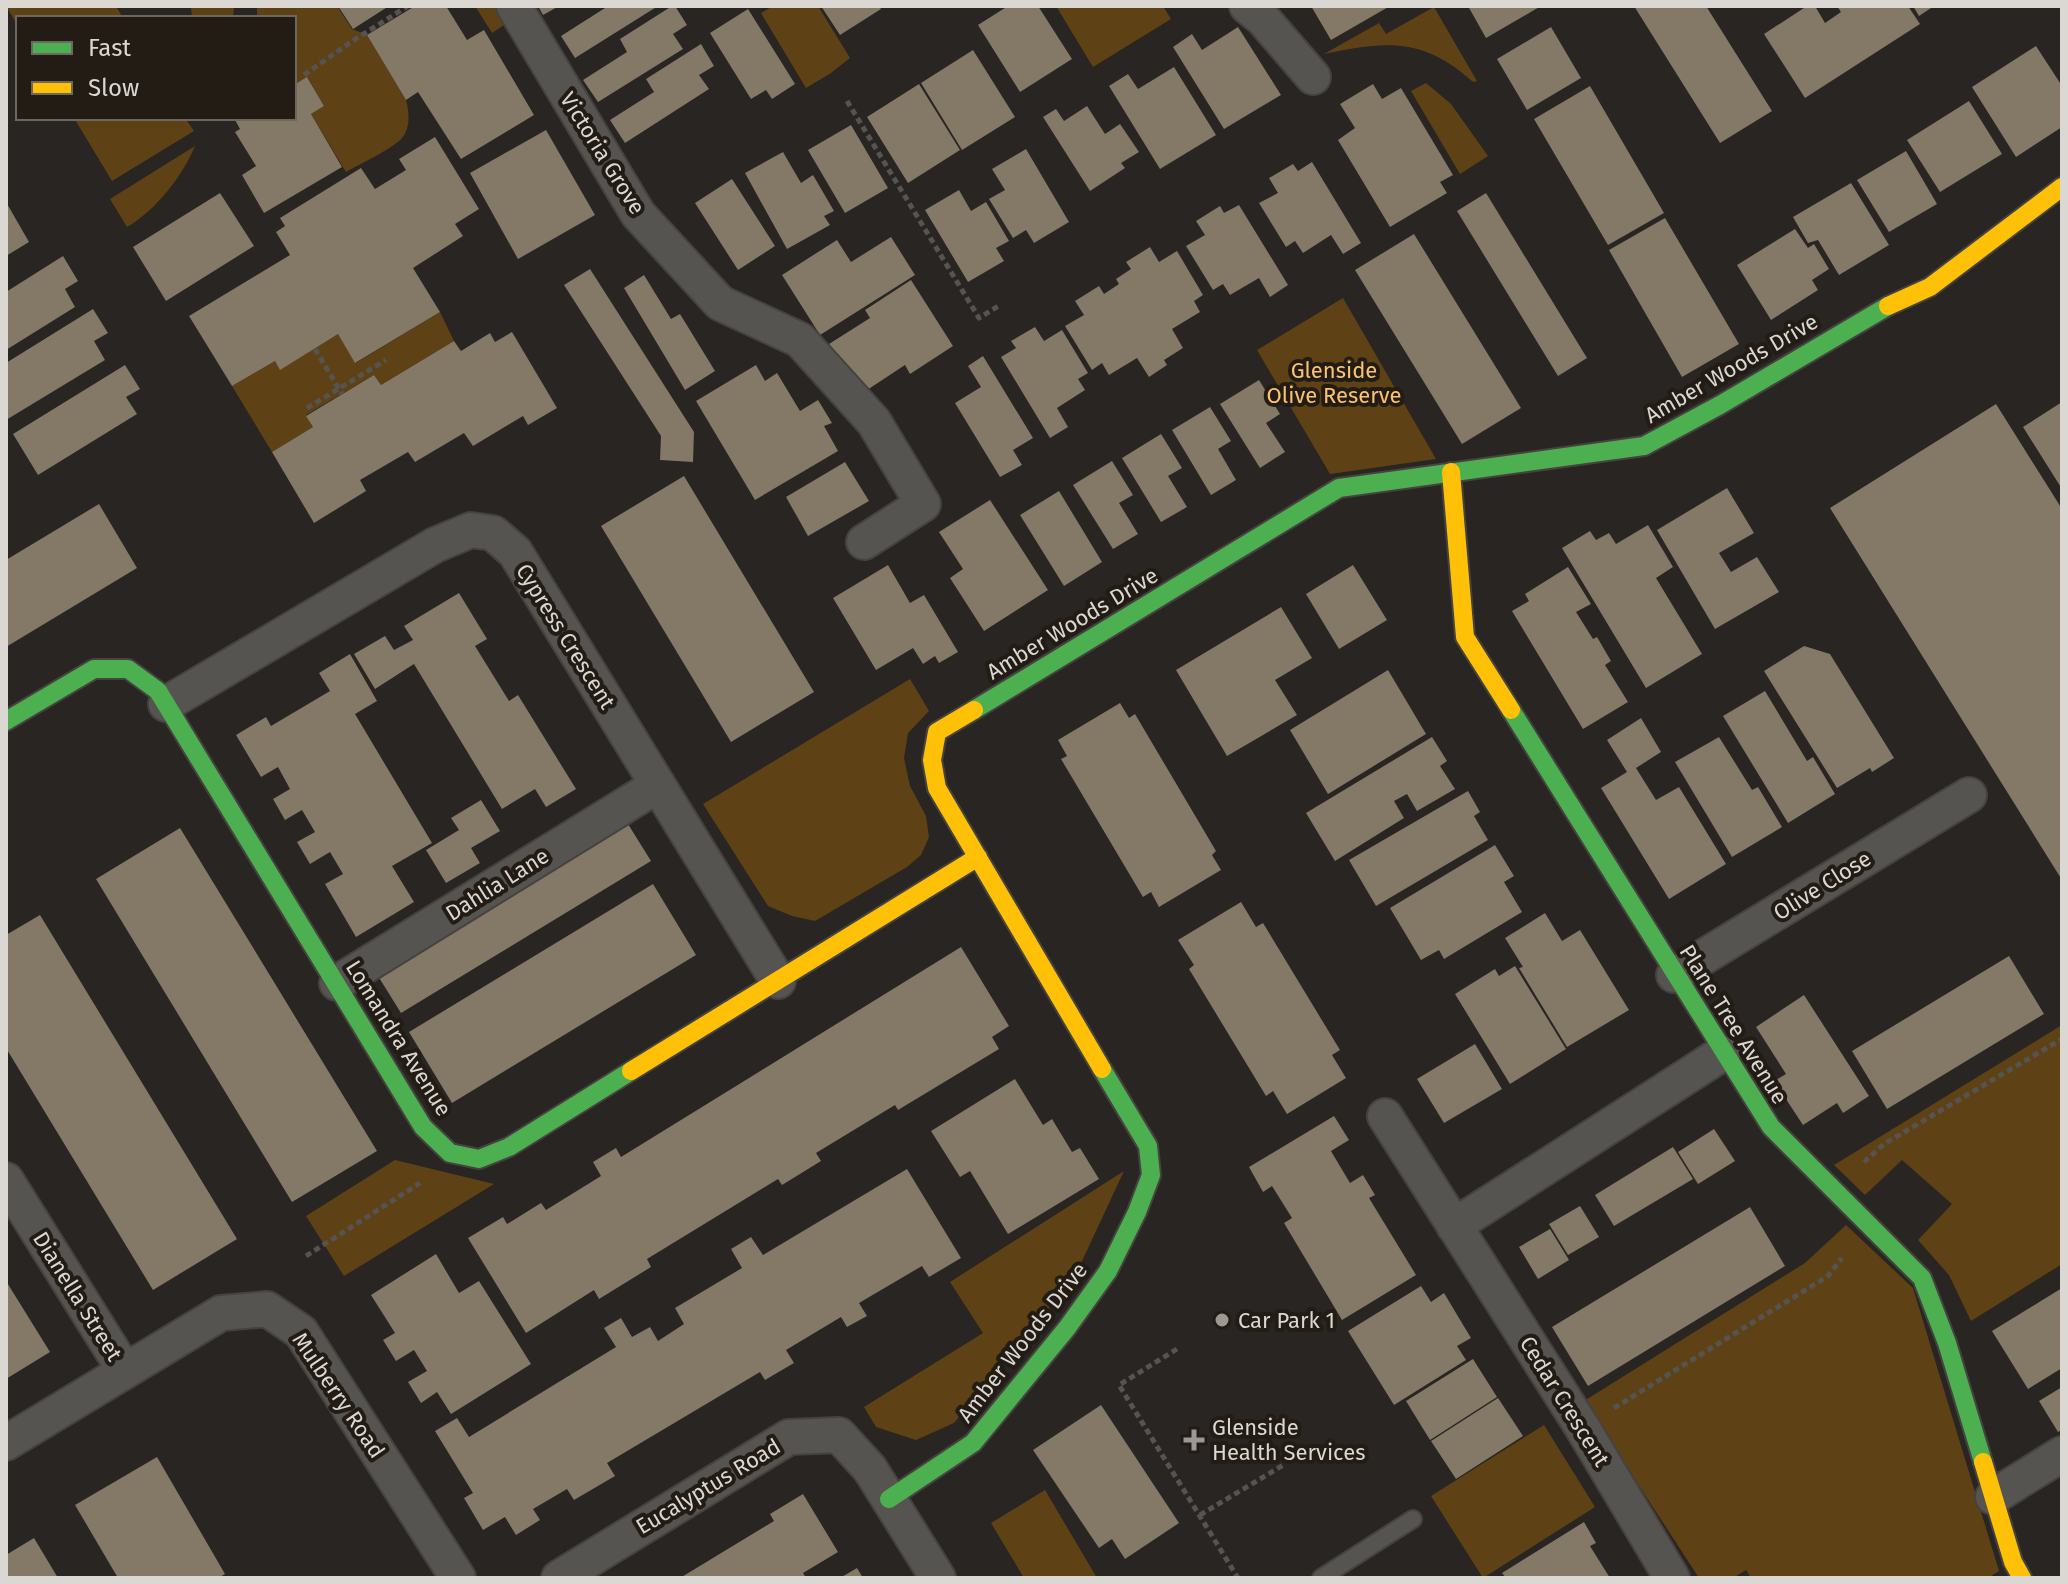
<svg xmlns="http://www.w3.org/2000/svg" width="2068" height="1584" font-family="'Fira Sans',sans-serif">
<rect width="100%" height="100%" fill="#282522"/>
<path fill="#5e4216" d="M6 6H116L123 18H18V26Z
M191 6H234L233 18H192Z
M257 6H337L352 29 367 35 406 100C409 111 411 128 402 138 394 148 358 165 346 172L311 114 324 106 308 78 295 85 294 82V18H257Z
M475 6H499L507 23 492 33Z
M773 6H818L850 58 831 73 806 88 761 13Z
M1056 6H1163L1171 19 1093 67Z
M1434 7 1477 81 1473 82C1423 37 1386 41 1324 54L1379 23 1386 34Z
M1426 83 1451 104 1488 156 1460 174 1411 91Z
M74 118H185L194 131 112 181Z
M195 146C182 177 156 210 127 227L110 199Z
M1343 298 1436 459 1330 474 1257 350Z
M440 312 454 341 381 385 374 375 306 415 313 427 272 452 232 386 275 361 280 369 338 334 356 363Z
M910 679 929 711 908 733 904 758 910 786 926 816 929 837 921 855 907 867 815 921 792 916 768 906 703 804Z
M2062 1025V1264L1971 1321 1949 1275 1918 1240 1952 1204 1902 1160 1865 1195 1834 1165Z
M395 1160 494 1184 344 1276 306 1216Z
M1124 1171 1075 1276 954 1423 916 1440 876 1427 864 1407 983 1333 950 1282Z
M1846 1225 1913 1288 1999 1571 1988 1578H1751L1746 1570 1733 1578H1699L1584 1401 1805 1263Z
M1544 1425 1595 1507 1483 1578 1431 1496Z
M1045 1490 1097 1578H1024L991 1523Z"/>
<path fill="#847867" d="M338 6H389L353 29Z
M415 6H446L467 40 484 30 534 115 461 159 418 92 406 100 367 35Z
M538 6H559L543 15Z
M604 6H658L575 58 561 36 605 8Z
M672 6H675L687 25 673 34 683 49 598 102 583 80 627 52 620 39Z
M821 6H879L881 9 840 35Z
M1008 6H1038L1072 59 1020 92 978 25Z
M1311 6H1390L1331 40Z
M1468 6H1541L1486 38Z
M1634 6H1706L1772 111 1720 143Z
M1807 6H1815L1825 23 1841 12 1837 6H1908L1920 24 1805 98 1764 34Z
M1913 6H1934L1919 16Z
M748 9 795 84 772 99 766 90 751 99 710 33Z
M1238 27 1281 95 1224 129 1173 47 1192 34 1202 50Z
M1551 27 1581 78 1527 110 1497 59Z
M701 44 714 66 699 75 709 89 625 143 610 120 654 92 646 79Z
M2036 46 2062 86V127L2016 157 1972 87Z
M973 50 1015 117 962 150 921 83Z
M1174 67 1216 135 1160 169 1109 86 1128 74 1138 89Z
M307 77 324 106 311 114 342 167 264 213 242 175 256 166 235 132 240 129 234 118H294V85Z
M919 84 960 150 908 183 867 117Z
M1373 84 1382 99 1401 88 1453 175 1440 182 1447 193 1390 227 1338 140 1355 128 1340 104Z
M1590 86 1664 213 1608 245 1534 119Z
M1969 101 2002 154 1940 192 1907 140Z
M1087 106 1105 134 1120 124 1139 152 1121 163 1125 168 1090 191 1043 117 1056 109 1064 121Z
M851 125 888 188 845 213 808 150Z
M546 130 595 215 518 259 470 173Z
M435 137 479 209 455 224 463 236 413 268 440 312 355 363 338 334 280 370 275 361 232 386 189 316 290 255 276 232 285 226 280 218 361 168 375 189 406 170 399 159Z
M1026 149 1069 222 1034 243 1026 230 1013 238 989 199 1005 190 992 169Z
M1906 151 1937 204 1889 232 1857 180Z
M783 152 801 183 813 175 834 211 824 216 830 225 787 249 745 173Z
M1312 162 1361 243 1343 254 1331 235 1303 253 1295 241 1286 247 1259 203 1278 193 1269 178 1293 164 1298 171Z
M732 179 775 246 738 270 695 203Z
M1851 183 1889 245 1839 275 1818 240 1808 243 1793 217Z
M959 190 971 211 986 202 1009 241 996 248 1004 261 968 282 925 210Z
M220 193 254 246 166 301 133 247Z
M1486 193 1587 358 1558 376 1457 211Z
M6 202 29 242 6 256Z
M1239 205 1288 285 1270 297 1259 278 1230 295 1223 284 1213 290 1186 246 1205 235 1196 221 1220 206 1224 213Z
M1665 218 1739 344 1682 377 1609 250Z
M1795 229 1808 248 1814 244 1829 269 1812 280 1818 290 1771 320 1737 265Z
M1414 234 1521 408 1462 444 1355 270Z
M891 237 915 275 820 335 782 275 837 240 851 262Z
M1150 247 1159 262 1177 251 1203 295 1194 301 1200 312 1172 329 1183 348 1164 360 1167 365 1149 377 1137 358 1109 375 1102 363 1092 370 1065 326 1084 315 1075 301 1099 286 1104 294 1119 284 1116 279 1131 269 1126 262Z
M63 256 78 281 65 289 75 307 6 350V292Z
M590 269 694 432 693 462 660 460 661 436 564 285Z
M644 275 671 319 680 314 715 371 685 390 624 288Z
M911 280 953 346 910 374 905 365 861 394 829 344 870 318 865 310Z
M93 309 108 333 94 341 105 360 6 420V363Z
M1035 327 1044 341 1062 330 1088 373 1078 379 1085 390 1057 408 1068 427 1050 438 1001 357 1016 348 1011 341Z
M512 332 557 408 528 425 523 416 473 446 464 433 415 462 408 452 360 480 366 491 314 523 272 452 313 427 306 416 374 375 381 385 454 341 461 351 490 333 495 342Z
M983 356 1033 438 1013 450 1022 465 1000 477 955 403 981 387 968 366Z
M125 365 140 389 126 397 137 414 38 475 13 434Z
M756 365 765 381 777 373 800 411 818 400 832 423 824 426 838 451 755 500 696 401Z
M1259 380 1280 414 1266 423 1285 452 1260 468 1220 404Z
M2062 402V489L2023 427Z
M1996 404 2062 509V880L1830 508Z
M1210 407 1231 441 1218 449 1236 480 1211 495 1172 430Z
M1161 434 1182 468 1168 476 1187 507 1161 522 1122 458Z
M1112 461 1133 495 1119 503 1138 534 1113 549 1073 485Z
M845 462 869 501 808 536 786 497Z
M684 476 814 692 731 742 601 526Z
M1727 488 1754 533 1719 553 1731 572 1757 557 1779 592 1715 629 1657 530Z
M1059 491 1102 562 1064 586 1020 515Z
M990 500 1048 590 984 631 950 578 963 569 939 532Z
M99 504 137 568 6 647V560Z
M1648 525 1673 567 1656 578 1702 654 1646 688 1562 548 1590 531 1596 540 1609 533 1616 544Z
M888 565 910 603 924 595 958 652 939 663 935 656 923 664 913 648 876 670 833 598Z
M1353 565 1387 620 1339 649 1306 594Z
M1568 567 1591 604 1576 612 1593 639 1597 637 1611 661 1605 665 1628 702 1583 729 1512 611 1529 601 1525 594Z
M459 593 487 639 475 646 509 701 518 695 576 789 546 807 535 789 502 809 414 664 375 689 354 654 385 636 394 650 413 640 404 626Z
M1281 607 1312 658 1275 680 1297 715 1227 756 1176 670Z
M1804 646 1830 654 1894 758 1872 772 1870 768 1837 788 1764 671Z
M350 654 377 701 355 714 432 843 392 866 414 902 356 937 325 884 343 874 330 852 310 864 297 842 315 832 302 810 285 820 273 799 290 789 278 767 261 777 236 735 266 717 271 726 330 691 319 673Z
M1388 670 1426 734 1328 794 1290 730Z
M1765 691 1807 761 1813 757 1835 794 1788 823 1723 716Z
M1120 703 1129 718 1135 714 1216 851 1212 855 1221 870 1159 907 1151 892 1143 897 1061 759 1067 756 1058 740Z
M1641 718 1661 752 1636 768 1656 800 1679 787 1726 864 1669 899 1601 788 1627 772 1607 740Z
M1432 737 1447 761 1440 766 1455 789 1417 811 1407 794 1394 801 1404 818 1335 861 1306 813Z
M1719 737 1752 790 1758 787 1782 827 1732 857 1675 762Z
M1468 791 1480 812 1474 816 1488 840 1376 906 1349 860Z
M481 800 500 831 471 848 480 863 446 883 426 850 459 830 451 818Z
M628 824 651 861 401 1013 378 976Z
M180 828 377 1151 292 1202 96 879Z
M1495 845 1514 876 1504 882 1522 912 1444 959 1439 950 1421 960 1390 908Z
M653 884 696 955 452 1103 409 1032Z
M1241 902 1256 927 1263 923 1340 1050 1332 1055 1346 1078 1287 1114 1273 1091 1266 1096 1189 969 1194 965 1178 940Z
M1545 913 1562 941 1580 930 1629 1010 1567 1047 1519 968 1523 967 1505 938Z
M40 915 237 1239 153 1290 6 1048V935Z
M961 947 1009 1026 992 1037 999 1049 898 1110 895 1105 816 1153 821 1161 782 1185 778 1179 647 1259 651 1267 599 1299 594 1290 526 1333 468 1238 503 1217 507 1224 541 1203 546 1210 601 1176 593 1162 616 1148 621 1157Z
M2009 956 2044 1014 1887 1109 1852 1051Z
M1515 966 1566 1049 1510 1084 1455 994 1495 969 1499 976Z
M1804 995 1869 1096 1843 1113 1837 1103 1803 1125 1774 1081 1786 1074 1756 1027Z
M1475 1044 1502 1089 1444 1123 1417 1079Z
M1015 1079 1043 1125 1052 1119 1072 1152 1080 1148 1099 1179 1008 1234 970 1171 960 1177 931 1131Z
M1334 1116 1349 1140 1331 1151 1350 1183 1363 1175 1375 1195 1369 1198 1416 1275 1342 1320 1284 1223 1292 1218 1272 1186 1263 1192 1249 1167Z
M1714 1129 1735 1161 1698 1184 1678 1152Z
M1673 1147 1693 1179 1614 1226 1595 1195Z
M907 1169 961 1258 929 1277 922 1266 859 1303 867 1316 847 1327 841 1317 786 1350 794 1363 765 1380 760 1372 607 1463 615 1476 574 1500 567 1489 533 1509 540 1520 516 1535 505 1517 483 1530 464 1498 473 1493 435 1431 457 1418 469 1437 616 1347 604 1328 621 1318 632 1337 650 1327 658 1341 684 1324 675 1308 742 1268 731 1249 751 1237 763 1255Z
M1580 1206 1599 1237 1568 1255 1549 1224Z
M1750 1207 1785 1266 1588 1386 1552 1327Z
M1550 1229 1569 1260 1538 1279 1519 1247Z
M436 1254 459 1293 479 1281 531 1364 451 1414 437 1392 421 1403 408 1382 427 1371 414 1350 396 1361 383 1340 395 1333 371 1295Z
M6 1281 50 1352 6 1379Z
M1421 1286 1431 1302 1444 1293 1471 1338 1457 1346 1466 1360 1394 1405 1348 1331Z
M2062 1288V1368L2028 1389 1992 1331Z
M1473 1359 1497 1397 1430 1440 1406 1401Z
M2062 1387V1430L2058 1432 2039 1401Z
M1498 1398 1523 1436 1456 1479 1431 1441Z
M1101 1405 1179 1523 1125 1559 1112 1539 1099 1548 1033 1450Z
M157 1457 225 1574 218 1578H118L75 1505Z
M803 1494 838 1552 803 1573 806 1578H680L774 1521 770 1514Z
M1584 1522 1596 1543 1590 1546 1610 1578H1506L1502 1573Z
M34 1538 58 1578H6V1555Z
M857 1568 863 1578H840Z"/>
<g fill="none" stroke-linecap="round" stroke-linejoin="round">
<g stroke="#45423f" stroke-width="20">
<path id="lane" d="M1321 1578 1413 1519"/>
</g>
<g stroke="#45423f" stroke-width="38">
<path id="street" d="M514 6 638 214 720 303 800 340 874 422 923 504 864 542
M1247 6 1263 19 1313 77
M166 704 435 545 471 530 493 533 515 552 778 981
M1674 975 1969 795
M337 983 658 785
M1385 1116 1582 1427 1672 1578
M6 1180 125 1371
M1454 1226 1723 1053
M6 1443 221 1313 267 1309 301 1332 458 1578
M1993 1497 2062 1454
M559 1578 789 1437 839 1435 870 1469 938 1578"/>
</g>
<g stroke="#45423f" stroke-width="22">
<path id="fast" d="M974 710 1339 488 1644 446 1720 405 1888 306
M1511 710 1771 1127 1922 1278 1947 1343 1983 1462
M6 721 94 669H128L158 691 423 1127 450 1153 479 1159 509 1147 631 1071
M889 1499 973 1443 1067 1328 1108 1271 1137 1212 1151 1175 1148 1146 1102 1069"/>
</g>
<g stroke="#45423f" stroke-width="22">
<path id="slow" d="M1888 306 1930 287 2062 187
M1451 472 1465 637 1511 710
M974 710 937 732 932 760 937 788 1102 1069
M631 1071 978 857
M1983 1462 2013 1562 2022 1578"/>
</g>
<path stroke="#565452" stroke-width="5" stroke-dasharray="6 4" stroke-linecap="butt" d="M304 75 354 40 408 6
M847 101 979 318 1000 305
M315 349 342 394
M307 408 386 360
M1864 1162 1884 1144 2062 1039
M306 1256 420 1183
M1177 1349 1119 1385 1238 1578
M1614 1408 1828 1276 1842 1258
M1200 1515 1285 1464"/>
<use href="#lane" stroke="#565451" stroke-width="16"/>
<use href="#street" stroke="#565451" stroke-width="34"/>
<use href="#fast" stroke="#4caf50" stroke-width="18"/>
<use href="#slow" stroke="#ffc107" stroke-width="18"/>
</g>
<g fill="#9c9994" stroke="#221c15" stroke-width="3">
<circle cx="1222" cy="1320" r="8"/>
<path d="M1190 1428h8v8h8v8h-8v8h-8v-8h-8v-8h8z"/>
</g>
<g text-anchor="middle" stroke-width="8" stroke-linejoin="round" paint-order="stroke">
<g font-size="22" fill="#dbd7d2" stroke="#221c15">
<text transform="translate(603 153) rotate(58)" y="8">Victoria Grove</text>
<text transform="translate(1731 368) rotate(-30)" y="8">Amber Woods Drive</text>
<text transform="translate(1072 623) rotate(-31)" y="8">Amber Woods Drive</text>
<text transform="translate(566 636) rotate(58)" y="8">Cypress Crescent</text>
<text transform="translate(497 884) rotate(-32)" y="8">Dahlia Lane</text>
<text transform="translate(1822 885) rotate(-32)" y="8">Olive Close</text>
<text transform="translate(1734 1024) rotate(58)" y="8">Plane Tree Avenue</text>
<text transform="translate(399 1038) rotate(58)" y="8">Lomandra Avenue</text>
<text transform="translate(78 1296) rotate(58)" y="8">Dianella Street</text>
<text transform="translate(1022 1342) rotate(-52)" y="8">Amber Woods Drive</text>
<text transform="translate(339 1395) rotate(56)" y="8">Mulberry Road</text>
<text transform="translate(1565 1401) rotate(58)" y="8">Cedar Crescent</text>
<text transform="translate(708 1486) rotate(-31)" y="8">Eucalyptus Road</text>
</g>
<g font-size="22" fill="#fbc371" stroke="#221c15">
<text x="1334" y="378">Glenside<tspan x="1334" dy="25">Olive Reserve</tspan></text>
</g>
<g font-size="22" fill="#dbd7d2" stroke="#221c15" text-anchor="start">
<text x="1238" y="1328">Car Park 1</text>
<text x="1212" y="1435">Glenside<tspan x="1212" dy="25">Health Services</tspan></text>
</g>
</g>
<rect width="2068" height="1584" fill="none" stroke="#dbd7d2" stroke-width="16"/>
<rect x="16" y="16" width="280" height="104" fill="#221c15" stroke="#6c6761" stroke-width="2"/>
<rect x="32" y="42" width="40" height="12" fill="#4caf50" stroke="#6c6761" stroke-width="2"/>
<text x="88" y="56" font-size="24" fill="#dbd7d2">Fast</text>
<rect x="32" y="82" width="40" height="12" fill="#ffc107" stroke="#6c6761" stroke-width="2"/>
<text x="88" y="96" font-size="24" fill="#dbd7d2">Slow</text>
</svg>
